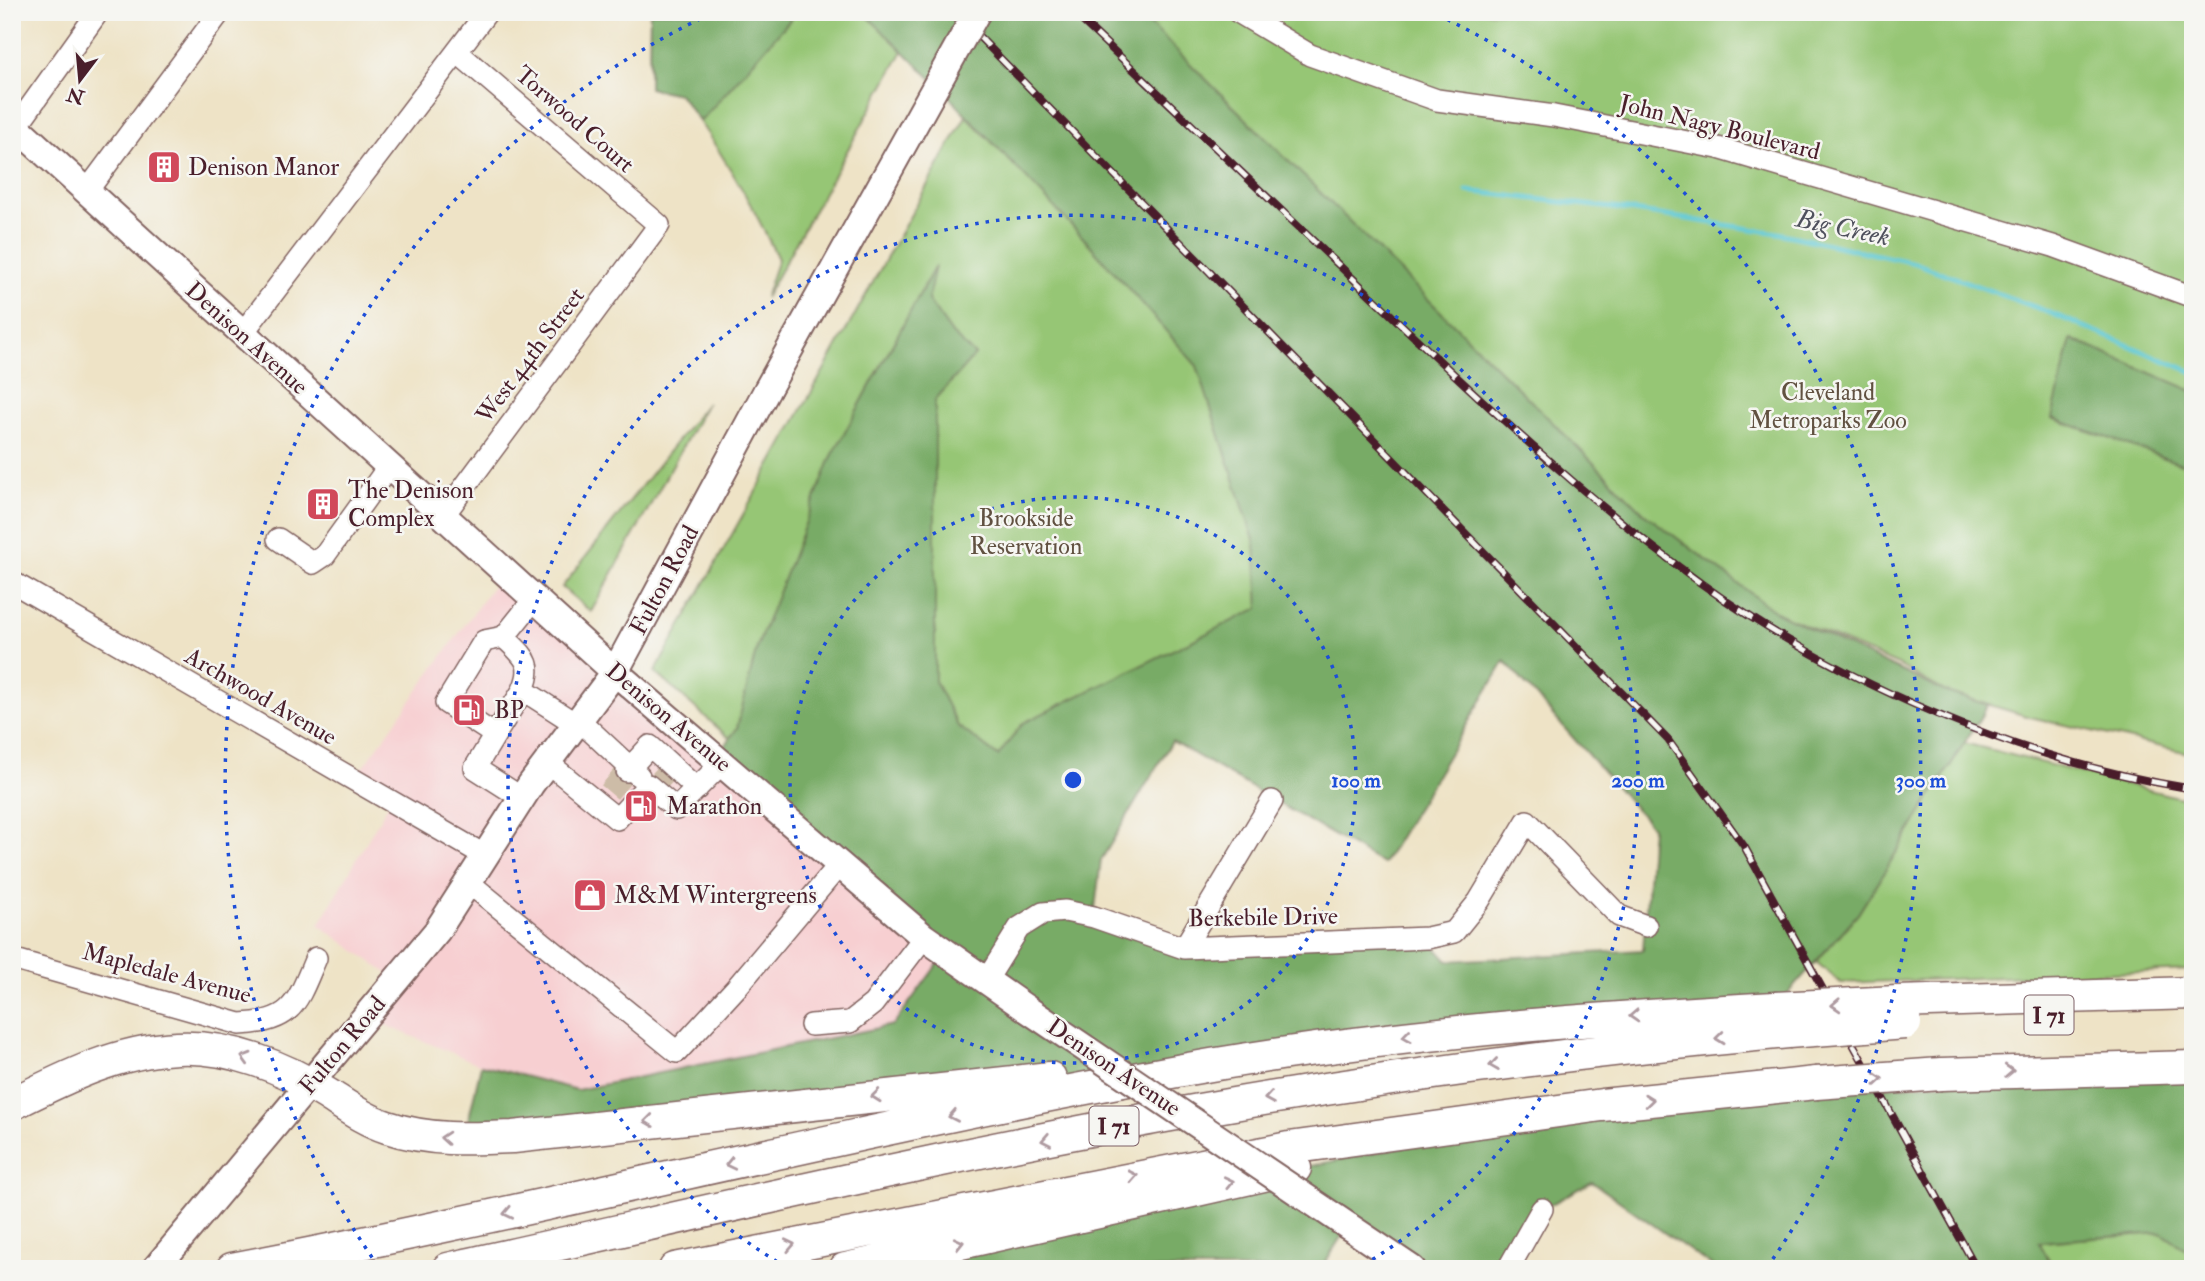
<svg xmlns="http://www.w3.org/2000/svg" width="2205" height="1281" font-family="'IM FELL Double Pica',serif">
<rect width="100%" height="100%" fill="#f6f6f2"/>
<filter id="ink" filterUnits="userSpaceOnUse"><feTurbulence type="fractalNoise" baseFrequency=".0143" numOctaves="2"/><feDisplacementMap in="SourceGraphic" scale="14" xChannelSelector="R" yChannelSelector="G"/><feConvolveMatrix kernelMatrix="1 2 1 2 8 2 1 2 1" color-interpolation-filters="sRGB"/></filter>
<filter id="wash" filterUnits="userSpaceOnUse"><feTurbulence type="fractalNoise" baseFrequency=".00686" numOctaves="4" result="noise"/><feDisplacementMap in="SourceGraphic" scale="28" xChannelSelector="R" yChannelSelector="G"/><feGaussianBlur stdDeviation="1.57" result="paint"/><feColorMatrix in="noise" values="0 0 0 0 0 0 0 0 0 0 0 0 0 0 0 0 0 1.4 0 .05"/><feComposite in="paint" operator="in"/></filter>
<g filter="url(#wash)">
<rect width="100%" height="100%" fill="#eee3c6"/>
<path fill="#f7cfd1" d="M504 570 946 954 893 1025 577 1090 481 1065 366 1017 397 980 319 925 390 801 354 780Z"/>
<path fill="#96c675" stroke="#707250" stroke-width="2" d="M650 12H865L903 51 765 298 778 259C751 201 718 145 679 94L649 88Z
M1137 12H2193V754L2030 717 1946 692 1898 665 1777 613 1645 514Z
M966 116 1504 661 1383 864 1172 741 1101 860 738 729 729 738 655 672Z
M707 403 591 612 562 587Z
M1964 743 2193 801V970L1841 983 1816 962 1858 914Z
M2161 1233 2193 1254V1269H2054L2039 1242Z"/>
<path fill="#78ab66" stroke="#616548" stroke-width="2" fill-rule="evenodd" d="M650 12H797L700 122 679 94 649 88Z
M863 12H1138L1645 514 1777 613 1946 692 1988 705 1858 914 1775 1008 464 1140 481 1065 577 1090 893 1025 945 954 717 758 737 728 757 647 831 458 935 266 928 300 953 335 975 355 935 400V681L958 726 998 756 1023 723 1259 608 1255 543 1197 366 1090 245 937 84ZM1505 661 1652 827 1643 950 1448 961 1427 938 1184 948 1094 917 1101 860 1172 741 1383 864Z
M2071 339 2193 391V468L2052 418Z
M2193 1067V1254L2161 1233 2039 1242 2054 1269H1716L1592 1182 1542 1209 1508 1269H1412L1348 1226 1321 1269H845L1123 1205 1602 1105Z"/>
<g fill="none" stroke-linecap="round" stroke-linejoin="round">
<path stroke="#5bc7d2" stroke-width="5" d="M1467 191 1621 209 1778 233 1915 263 2043 310 2193 372"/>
</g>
</g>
<g filter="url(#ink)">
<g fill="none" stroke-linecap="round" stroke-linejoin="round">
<path stroke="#cdbca7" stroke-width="21" stroke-dasharray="21 10" stroke-linecap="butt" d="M655 770 675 789
M609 792 627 771"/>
<g stroke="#836461" stroke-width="24">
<path id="minor" d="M1238 12 1310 55 1437 100 1554 116 1718 148 2053 246 2193 297
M16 127 98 12
M87 191 220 12
M242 334 487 12
M443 516 659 225 457 52
M278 539 313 563 325 555 389 466
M12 582 484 855
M504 637C524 657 535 662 523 690
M579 720 639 776
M495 735 523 690 576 724
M547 762 617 819 648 785 676 809 723 762
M627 771 650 746 697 789
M522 798 475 768 495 735 446 703 484 641 504 637 536 597
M468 882 677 1052 736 988 840 864
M1184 948 1272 801
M12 959 240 1024C294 1022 297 1002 316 958
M986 981 1019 928 1043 913 1065 911 1094 917 1184 948 1427 938 1454 932 1479 901 1527 821 1619 916 1646 926
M811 1025 850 1022 873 1004 924 937
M1508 1269 1542 1209"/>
</g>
<g stroke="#836461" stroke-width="30">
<path id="major" d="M12 123 615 672 924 937 1027 1009
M1348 1226 1412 1269
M155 1269 437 931 531 784 615 672 767 390"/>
</g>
<g stroke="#836461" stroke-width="35">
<path id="highway" d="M1897 1002 2193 993
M1941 1074 2193 1067
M12 1104C64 1078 117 1051 177 1048 228 1045 284 1067 327 1094 346 1106 365 1120 387 1127 429 1141 470 1139 513 1137L1050 1078
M232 1269C560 1207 883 1122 1211 1065 1400 1033 1584 1019 1775 1008
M448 1269C699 1214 951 1153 1205 1109 1398 1075 1593 1050 1788 1032
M675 1269 1289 1148 1602 1105 1816 1083
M845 1269 1295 1168"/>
</g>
<use href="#minor" stroke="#fff" stroke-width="21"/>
<use href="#major" stroke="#fff" stroke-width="26"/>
<use href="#highway" stroke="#fff" stroke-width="32"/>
<g stroke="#4a1f2b" stroke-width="8">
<path id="rail" d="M955 12 1668 740 1744 846 1977 1269
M1073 12C1171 105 1268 198 1366 291 1473 393 1582 497 1702 584 1841 684 2024 762 2193 789"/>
</g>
<use href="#rail" stroke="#f6f6f2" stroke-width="5" stroke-dasharray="16" stroke-linecap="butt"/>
<g stroke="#836461" stroke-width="30" stroke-linecap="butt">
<path id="major-bridge" d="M767 390 977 12
M1027 1009 1348 1226"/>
</g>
<g stroke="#836461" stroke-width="35" stroke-linecap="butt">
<path id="highway-bridge" d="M1775 1008 1897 1002
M1788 1032 1905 1023
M1816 1083 1941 1074"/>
</g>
<use href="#major-bridge" stroke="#fff" stroke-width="26"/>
<use href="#highway-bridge" stroke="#fff" stroke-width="32"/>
</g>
<defs><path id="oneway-chevron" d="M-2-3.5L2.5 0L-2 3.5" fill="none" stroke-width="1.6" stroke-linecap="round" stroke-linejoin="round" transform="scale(1.75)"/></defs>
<g stroke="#ae9aa0">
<use href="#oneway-chevron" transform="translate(1836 1005) rotate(177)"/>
<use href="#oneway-chevron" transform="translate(1634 1016) rotate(177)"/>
<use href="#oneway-chevron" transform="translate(1407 1036) rotate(172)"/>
<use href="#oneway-chevron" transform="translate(1720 1038) rotate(174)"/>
<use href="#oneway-chevron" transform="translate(246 1058) rotate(-164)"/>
<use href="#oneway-chevron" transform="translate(1494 1065) rotate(172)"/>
<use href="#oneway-chevron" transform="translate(2009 1071) rotate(-2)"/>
<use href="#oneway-chevron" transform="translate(1878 1079) rotate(-4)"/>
<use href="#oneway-chevron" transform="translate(876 1096) rotate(174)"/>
<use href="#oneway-chevron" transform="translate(1269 1098) rotate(171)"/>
<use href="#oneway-chevron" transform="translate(1649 1100) rotate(-6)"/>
<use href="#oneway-chevron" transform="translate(953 1116) rotate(169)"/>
<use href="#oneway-chevron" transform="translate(649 1121) rotate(173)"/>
<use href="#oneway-chevron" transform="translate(445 1138) rotate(-176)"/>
<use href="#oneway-chevron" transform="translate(1046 1140) rotate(169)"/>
<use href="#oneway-chevron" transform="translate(730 1164) rotate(167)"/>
<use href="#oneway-chevron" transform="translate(1133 1176) rotate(-11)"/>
<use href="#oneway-chevron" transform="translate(1229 1182) rotate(-12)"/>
<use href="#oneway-chevron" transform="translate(508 1213) rotate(168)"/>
<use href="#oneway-chevron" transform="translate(959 1243) rotate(-13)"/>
<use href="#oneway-chevron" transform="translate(790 1245) rotate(-12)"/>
</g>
</g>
<g fill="none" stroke="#1d4ed8" stroke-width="3.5" stroke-dasharray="3.5 7">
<circle cx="1073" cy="780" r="283"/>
<path d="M786 1267A565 565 0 1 1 1360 1267"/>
<path d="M378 1266A848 848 0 0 1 708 15M1438 15A848 848 0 0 1 1768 1266"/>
</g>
<defs>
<g id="building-square" transform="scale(1.75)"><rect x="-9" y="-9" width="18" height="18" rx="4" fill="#d1495b" stroke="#f6f6f2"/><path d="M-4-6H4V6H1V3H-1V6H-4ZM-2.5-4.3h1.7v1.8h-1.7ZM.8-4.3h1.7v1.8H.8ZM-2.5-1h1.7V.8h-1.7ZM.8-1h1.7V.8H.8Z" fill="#fff"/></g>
<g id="fuel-square" transform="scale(1.75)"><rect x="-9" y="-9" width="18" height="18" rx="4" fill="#d1495b" stroke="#f6f6f2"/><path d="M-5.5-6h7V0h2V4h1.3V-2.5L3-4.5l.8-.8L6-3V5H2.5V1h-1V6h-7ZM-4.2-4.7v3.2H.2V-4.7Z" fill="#fff"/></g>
<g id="shop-square" transform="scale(1.75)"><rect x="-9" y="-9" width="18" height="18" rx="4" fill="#d1495b" stroke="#f6f6f2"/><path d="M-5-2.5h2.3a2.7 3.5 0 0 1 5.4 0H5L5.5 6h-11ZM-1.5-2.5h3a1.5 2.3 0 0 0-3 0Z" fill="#fff"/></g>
</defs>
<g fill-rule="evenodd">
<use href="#building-square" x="164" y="167"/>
<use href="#building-square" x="323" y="504"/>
<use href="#fuel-square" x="469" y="710"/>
<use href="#fuel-square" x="641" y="806"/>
<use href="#shop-square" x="590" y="895"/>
</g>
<g text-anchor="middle" stroke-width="5" stroke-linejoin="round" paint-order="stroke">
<g fill="#f6f6f2" stroke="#7e6067" stroke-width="2">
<rect x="2024.5" y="995.5" width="49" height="39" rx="5"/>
<rect x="1089.5" y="1106.5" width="49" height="39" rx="5"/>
</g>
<g font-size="23" font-weight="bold" fill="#4a1f2b">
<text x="2049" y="1023">I 71</text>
<text x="1114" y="1134">I 71</text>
</g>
<g font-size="24" fill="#4a1f2b" stroke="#f6f6f2">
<text transform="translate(575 119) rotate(41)" y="8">Torwood Court</text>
<text transform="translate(1720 127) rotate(14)" y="8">John Nagy Boulevard</text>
<text transform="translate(247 338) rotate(42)" y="8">Denison Avenue</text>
<text transform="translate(530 355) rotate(-53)" y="8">West 44th Street</text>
<text transform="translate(664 580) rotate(-62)" y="8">Fulton Road</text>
<text transform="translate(261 696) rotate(30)" y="8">Archwood Avenue</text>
<text transform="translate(669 717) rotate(40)" y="8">Denison Avenue</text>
<text transform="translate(1263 917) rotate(-1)" y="8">Berkebile Drive</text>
<text transform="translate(167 973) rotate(15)" y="8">Mapledale Avenue</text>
<text transform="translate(342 1045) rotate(-50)" y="8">Fulton Road</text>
<text transform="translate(1114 1067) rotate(34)" y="8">Denison Avenue</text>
</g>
<g font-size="24" fill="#4a1f2b" stroke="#f6f6f2" text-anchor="start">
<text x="188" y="175">Denison Manor</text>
<text x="348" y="498">The Denison<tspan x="348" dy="28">Complex</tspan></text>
<text x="494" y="718">BP</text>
<text x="666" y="814">Marathon</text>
<text x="614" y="903">M&amp;M Wintergreens</text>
</g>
<g font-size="24" fill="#615141" stroke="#f6f6f2">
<text x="1828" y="400">Cleveland<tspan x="1828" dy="28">Metroparks Zoo</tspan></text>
<text x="1026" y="526">Brookside<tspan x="1026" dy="28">Reservation</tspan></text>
</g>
<g font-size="26" font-style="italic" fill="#4f515d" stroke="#f6f6f2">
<text transform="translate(1843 227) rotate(12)" y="9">Big Creek</text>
</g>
</g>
<circle cx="1073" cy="780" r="10" fill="#1d4ed8" stroke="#f6f6f2" stroke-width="3.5"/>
<g font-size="21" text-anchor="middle" font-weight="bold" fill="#1d4ed8" stroke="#f6f6f2" stroke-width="5" stroke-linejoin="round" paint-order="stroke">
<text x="1356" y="787">100 m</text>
<text x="1638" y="787">200 m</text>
<text x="1921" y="787">300 m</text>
</g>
<rect width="2205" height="1281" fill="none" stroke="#f6f6f2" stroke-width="42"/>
<g transform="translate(80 80) rotate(196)" stroke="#f6f6f2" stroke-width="5" paint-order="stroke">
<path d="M0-5L12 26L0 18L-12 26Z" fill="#4a1f2b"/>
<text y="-10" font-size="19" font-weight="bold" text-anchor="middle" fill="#4a1f2b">N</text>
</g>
</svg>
